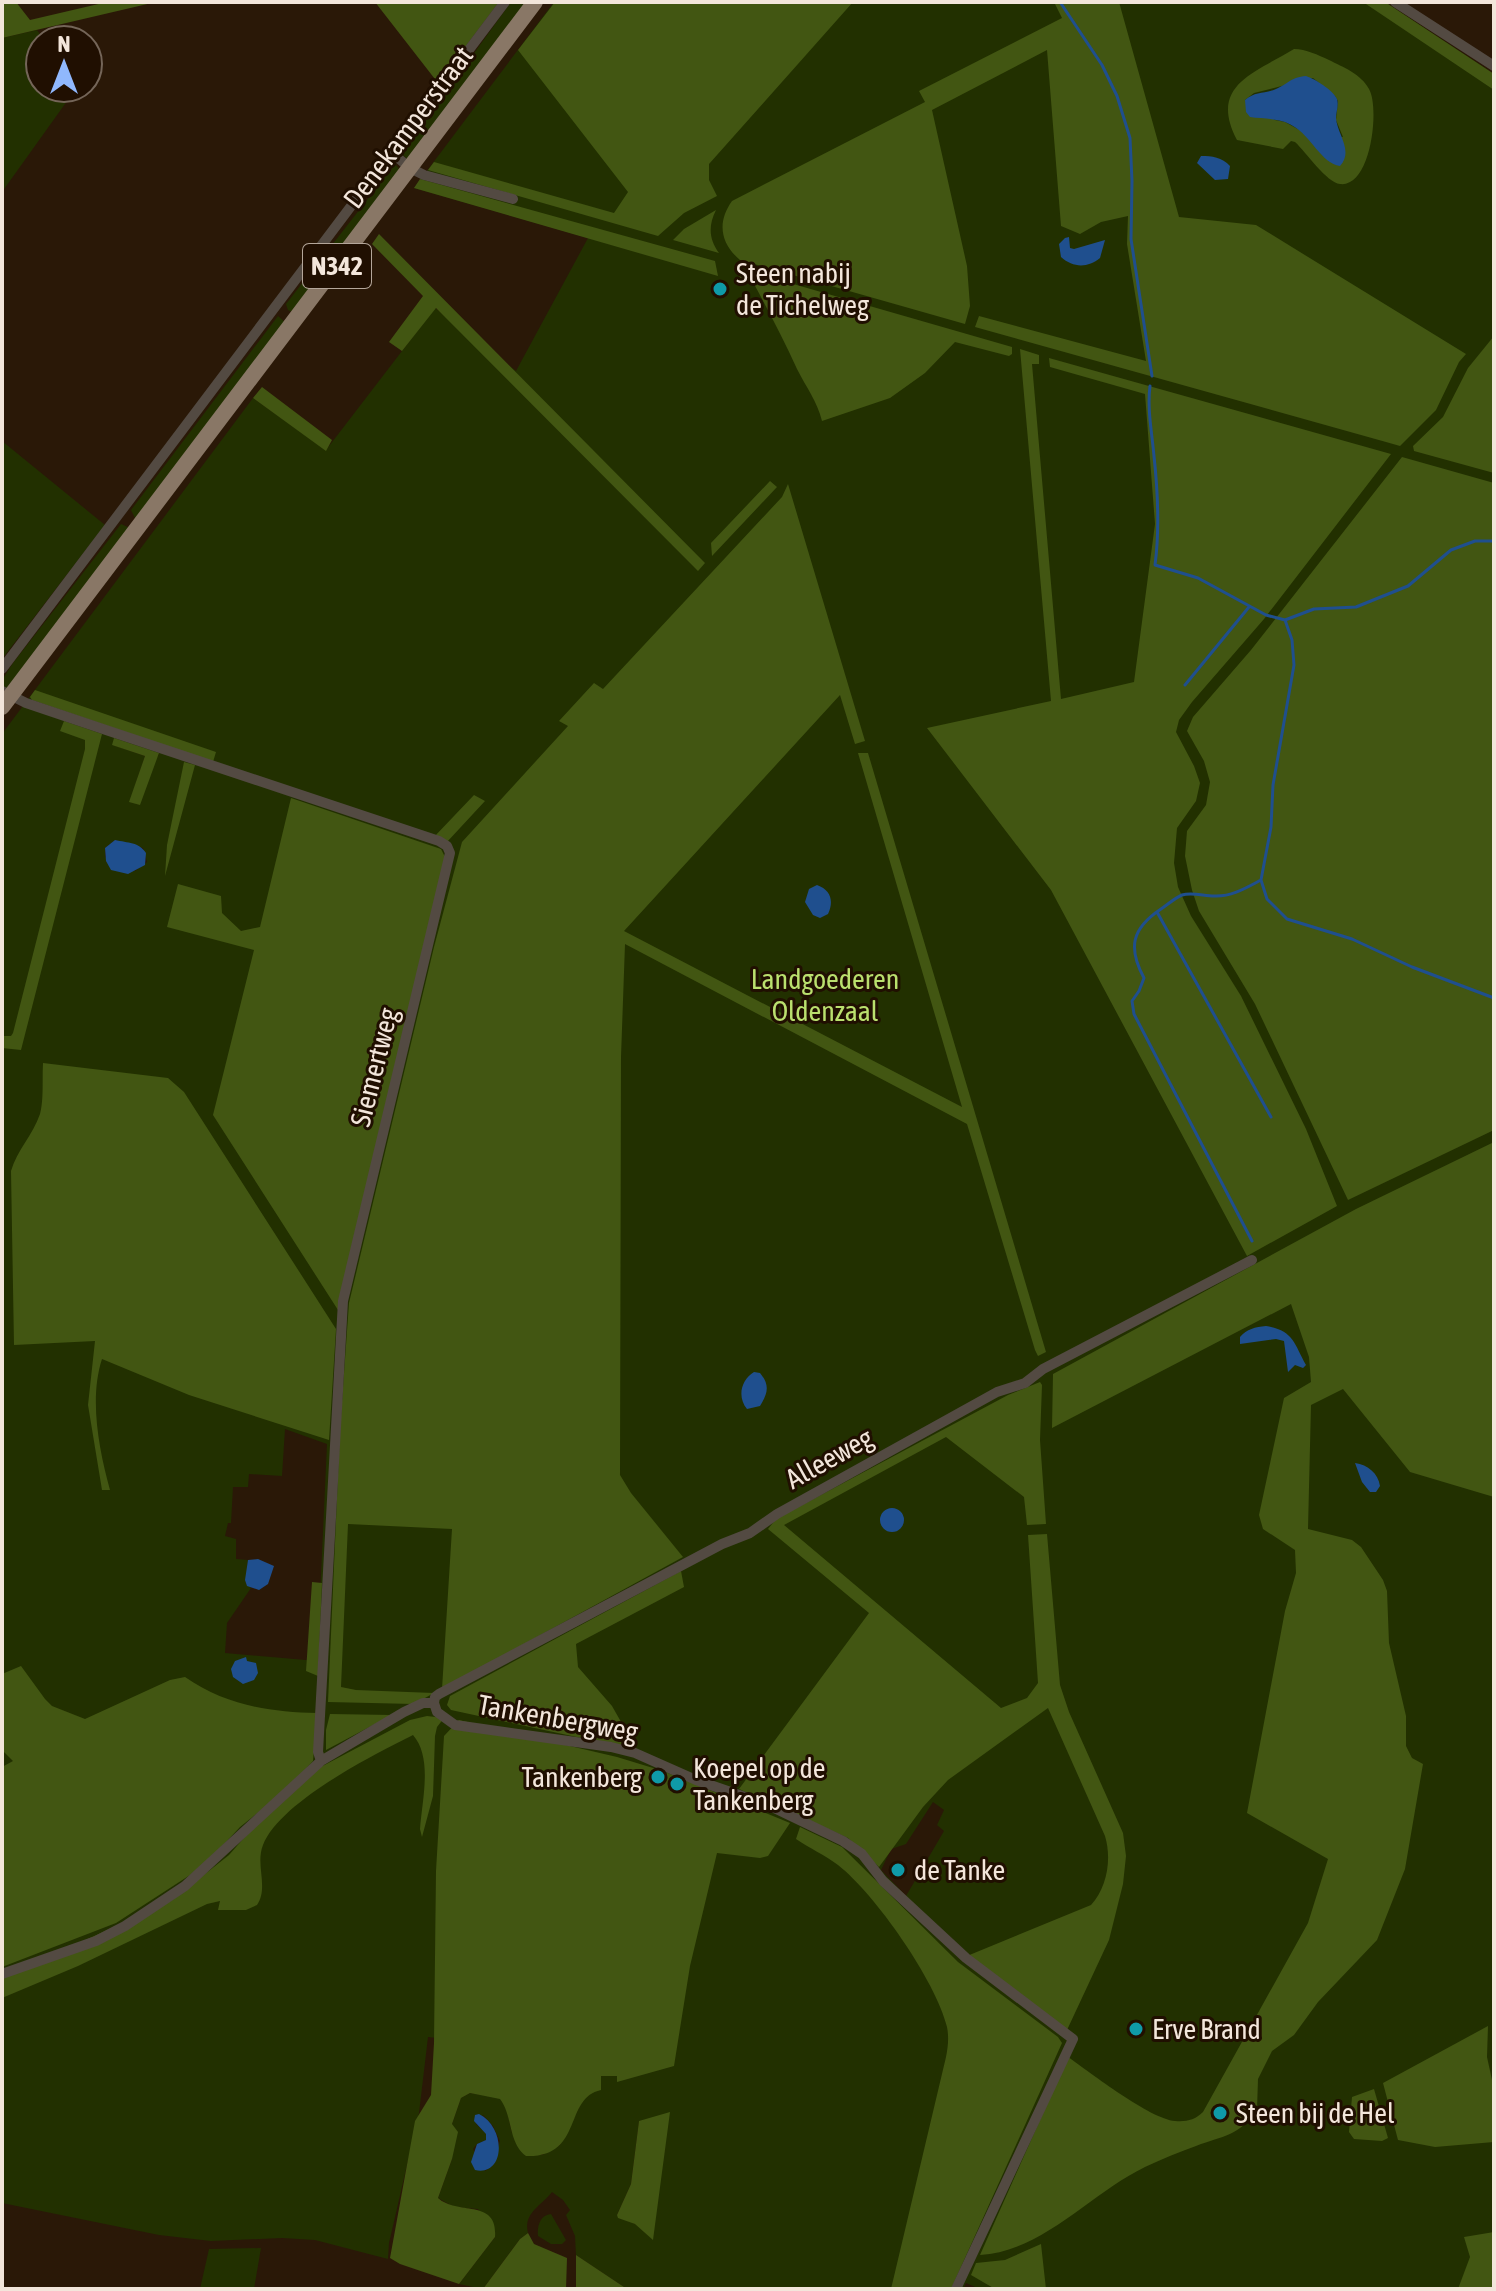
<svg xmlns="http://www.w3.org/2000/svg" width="1496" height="2291" font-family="'Asap Condensed',sans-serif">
<rect width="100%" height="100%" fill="#2a1807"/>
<path fill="#223000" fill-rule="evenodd" d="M511 2H529L409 160 401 154Z
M554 2H1385L1494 74V2289H1016L990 2286 995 2289H980L966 2283 963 2289H627L576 2255 575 2236 566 2215 570 2210 563 2200 552 2192C541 2206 523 2213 528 2233L520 2239 483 2289 459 2284 495 2237 478 2209 454 2207 438 2198 452 2159V2124L461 2098 470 2093 500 2098 506 2107 512 2133 542 2155 560 2145 584 2098 592 2092 601 2076H617V2081L671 2065 428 2037 419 2113 389 2243 388 2259 315 2240 282 2238 211 2241 159 2235 2 2203V734L253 398 326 450 435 308 516 371 588 238 414 188ZM113 745 159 754 130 801 145 756ZM115 840 143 848 147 862 135 871 105 857V848ZM285 1429 327 1444 317 1661 225 1653 227 1623 251 1588 246 1584 248 1560 236 1559V1539L225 1536 228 1523H231L233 1487H248L249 1474 282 1476ZM933 1802 944 1810 937 1825 944 1831 906 1896 881 1870 891 1849 906 1844ZM483 2115 493 2126 500 2141 492 2166 485 2171 473 2149 477 2144 486 2140 487 2134 476 2124ZM639 2121 635 2224 617 2215 631 2184Z
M37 30 44 40H40V88H66L70 97 2 192V38Z
M395 164 401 171 292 312 288 310 286 304Z
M278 316 286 323 136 520 131 510Z
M2 441 105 525 2 659Z
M121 524 130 528 15 685 5 689 2 687V680L13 663Z
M551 2214 566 2240 562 2244H551L538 2236C537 2226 540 2215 551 2214Z
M261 2248 254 2289H200L209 2249Z"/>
<path fill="#425612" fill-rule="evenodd" d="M2 2H16L30 20 107 2H156L2 38Z
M375 2H499L438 83Z
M555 2H853L709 164V180L717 196 684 213 658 236 428 170 434 162 614 213 628 192 518 50Z
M1054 2H1119L1179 217 1256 225 1466 354 1459 362 1436 410 1400 446 1386 442 975 327 979 316 1146 361 1127 244 1128 216 1101 222 1080 234 1061 226 1047 50 932 110 967 266 970 306 965 324 740 260C720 243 717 222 732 201L925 102 919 91 1062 18Z
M1363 2H1385L1494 74V90Z
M1294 49C1306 49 1318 55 1329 60 1343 67 1361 74 1369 89 1380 108 1371 188 1340 184 1327 183 1306 152 1295 142L1291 141 1283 149 1237 140C1208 85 1255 73 1294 49ZM1313 78 1335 96 1338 101 1336 120 1343 137 1305 133 1285 122 1275 120 1245 100 1254 93Z
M420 179 715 261 718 276 414 188Z
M716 210C708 226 709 239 719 253L673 240 684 229Z
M379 234 705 563 698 571 436 308 402 351 389 342 423 296 372 244Z
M734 267 1012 347V354L1009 356 955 342 925 373 890 398 822 421C817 401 806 387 797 369 784 340 769 312 754 284L741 279Z
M1494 336V473L1414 451 1413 446 1443 417 1468 368Z
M1020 349 1039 355V364H1032L1061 699 1134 682 1155 524 1145 394 1050 367 1049 358 1391 454 1264 619 1192 702 1179 720 1176 732 1194 766 1200 783 1196 801 1177 828 1174 863 1178 887 1191 916 1241 996 1306 1129 1337 1206 1247 1256 1051 890 927 728 1051 701Z
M262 387 332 440 326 451 253 398Z
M1402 457 1494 483V1130L1348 1200 1255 1004 1199 911 1192 890 1185 856 1187 831 1206 805 1210 782 1204 761 1187 731 1193 717 1251 650Z
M770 481 777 487 712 556 711 543Z
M788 484 865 741 855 744 840 695 624 931 962 1107 858 753H868L1046 1352 1038 1356 1035 1350 967 1124 625 944 621 1057 620 1475 631 1493 683 1557 442 1689 452 1529 348 1524 341 1687 356 1690 434 1693 414 1704 328 1702 340 1430 349 1303 434 947 462 842 568 726 559 721 594 683 603 689 782 497Z
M35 690 216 752 213 762 32 700 30 697Z
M64 721 102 734 21 1050 2 1048V1036H11L13 1033 85 749V740L60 731Z
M114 738 159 753 140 805 129 802 145 756 112 745Z
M184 762 195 765 165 876 167 845Z
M474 795 485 801 447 842 434 837Z
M291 798 441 849 445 857 338 1310 213 1115 254 950 167 927 178 884 221 896 222 913 241 931 260 927Z
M43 1063 168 1078 184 1092 336 1329 329 1440 189 1395 102 1359C89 1399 99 1450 110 1490H102L88 1405 95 1341 14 1345 11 1171C17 1150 33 1135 40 1114 44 1099 42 1079 43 1063Z
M1494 1142V1497L1410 1472 1343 1389 1311 1405 1308 1529 1352 1540 1361 1547 1383 1580 1387 1591 1389 1643 1406 1716V1746L1412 1758 1423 1764 1405 1869 1377 1940 1318 2002 1294 2035 1272 2051 1258 2079 1257 2110C1238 2137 1224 2135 1196 2146 1179 2152 1162 2159 1145 2167 1091 2193 1042 2252 980 2255L1068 2057C1091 2073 1150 2119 1175 2121 1186 2122 1195 2120 1203 2112L1308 1923 1328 1859 1247 1813 1285 1611 1296 1573 1295 1550 1263 1529 1259 1515 1284 1398 1311 1382 1309 1357 1291 1304 1052 1428 1053 1374 1356 1209Z
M1040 1382 1042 1385 1040 1440 1046 1524 1027 1525 1024 1497 946 1437 784 1525 1001 1708 1027 1698 1038 1683 1028 1535 1047 1534 1060 1685 1069 1712 1123 1833 1126 1856 1123 1884 1109 1940 1067 2030 967 1956 1091 1905C1107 1888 1112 1859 1105 1836L1048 1708 948 1780 923 1807 879 1867 848 1838 739 1789 869 1613 768 1529 776 1519 1008 1395Z
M681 1571 684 1587 576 1644 578 1667 612 1706 637 1750 451 1710 447 1705 450 1696Z
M312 1582 322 1583 318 1676 306 1671Z
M21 1666 45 1699 52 1706 85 1719 170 1680 185 1677C225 1705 269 1712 317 1713L313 1761 285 1791 240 1827 212 1857 190 1875 116 1923 2 1967V1767L13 1761 2 1750V1674Z
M330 1714 392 1715 326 1750V1730Z
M427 1716 444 1718 437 1727 435 1736 433 1796 422 1837 420 1829C422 1800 433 1758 413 1735 373 1755 280 1802 263 1845 255 1865 269 1887 257 1905L246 1910H218L220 1901 207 1904 78 1966 2 1998V1978L171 1901 229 1855 257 1823 315 1770 410 1720Z
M459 1720 617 1757 663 1771 790 1823 768 1856 760 1858 717 1853 690 1966 674 2066 617 2082V2076H601V2090C563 2098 584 2158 526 2156 508 2143 513 2116 500 2099L470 2093 461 2098 452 2124 458 2132 452 2159 438 2198C458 2216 498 2198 495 2237L459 2284 400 2264 390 2258 415 2121 431 2095 434 2043 436 1871 444 1736Z
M800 1827 842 1847 958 1962 1058 2037 1062 2043 951 2289H891L946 2057C948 2047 949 2037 947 2027 936 1981 875 1894 838 1865 825 1855 809 1848 796 1839Z
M1488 2026 1487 2057 1494 2089V2142L1435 2147 1398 2140 1383 2083Z
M1374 2089 1388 2138 1382 2141 1354 2139 1349 2132 1352 2097Z
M670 2112 653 2240 635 2224 618 2218 617 2215 631 2184 639 2121Z
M1494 2232V2289H1458L1470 2257 1464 2237Z
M528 2233 534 2244 567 2258 566 2289H483L520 2239Z
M1041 2244 1046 2289H995L971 2275 976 2263 1005 2260Z
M576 2255 627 2289H576Z"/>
<path fill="#1f4f8e" d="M1306 76C1315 79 1333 90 1337 99 1339 105 1336 112 1336 118 1337 134 1354 151 1340 166 1322 164 1310 135 1293 126 1281 118 1264 119 1250 117L1246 112 1245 100C1255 91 1264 94 1276 89 1288 84 1291 77 1306 76Z
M1201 156C1212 156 1222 157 1230 166L1228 179 1215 180 1197 163Z
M1069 237 1070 248 1074 249 1105 240 1100 258C1088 268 1073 268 1061 257L1059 244 1065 238Z
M115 840C128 843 139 842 146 853L145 865 128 874 111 870 106 861 105 848Z
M817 885C831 890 834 901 828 914L820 918 813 915 805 902 809 889Z
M1266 1326C1293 1330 1294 1343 1306 1365L1303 1368 1295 1365 1288 1372 1284 1341 1276 1339 1240 1344V1337C1247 1329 1255 1327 1266 1326Z
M754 1372 760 1373C770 1385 768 1393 760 1406L747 1409C737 1397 741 1380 754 1372Z
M1355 1463C1368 1465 1378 1473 1380 1486L1376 1492H1370L1362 1482Z
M880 1520a12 12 0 1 1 24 0a12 12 0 1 1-24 0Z
M258 1559 274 1566 268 1584 259 1590 247 1586 245 1580 248 1560Z
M246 1657 247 1661 256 1663 258 1673 254 1680 243 1684 233 1677 231 1669 235 1661Z
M479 2114C507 2128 505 2177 475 2170L471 2162 477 2144 486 2140V2134L474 2121 475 2115Z"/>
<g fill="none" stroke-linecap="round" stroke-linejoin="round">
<path stroke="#1f4f8e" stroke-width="3" d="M1060 2 1102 65 1117 96 1130 138 1132 181 1131 239 1152 376
M1150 386C1147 409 1152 433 1154 456 1158 493 1160 528 1155 565L1198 578 1266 615 1285 620 1314 609 1356 607 1408 586 1451 550 1475 541H1494
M1185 685 1249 607
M1261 880 1267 899 1287 919 1352 939 1412 967 1494 998
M1157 912 1271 1117
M1252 1241 1134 1014 1132 1001 1139 991 1144 978C1128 948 1131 929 1161 909 1167 905 1175 898 1182 895 1192 892 1204 896 1214 896 1231 897 1246 888 1261 880L1271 827 1273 785 1294 665 1292 640 1285 620"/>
<path stroke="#534a42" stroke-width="10" d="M1395 2 1494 66
M392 153 410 168 424 175 513 199
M2 669 505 2
M2 691 26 703 106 730 439 841 447 846 450 853 343 1301 318 1752 321 1761
M434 1703 437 1712 455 1725 611 1747 635 1753 696 1780 768 1805 843 1841 862 1854 883 1881 966 1958 1073 2039 956 2289
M434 1703 435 1697 439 1694 722 1544 750 1533 777 1514 997 1392 1025 1383 1043 1369 1252 1260
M2 1974 96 1941 125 1926 185 1886 321 1761 404 1712 423 1703H434"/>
<path stroke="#897766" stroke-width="16" d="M2 707 535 2"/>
</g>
<g fill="#0f9aa8" stroke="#200f01" stroke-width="3">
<circle cx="720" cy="289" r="8"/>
<circle cx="658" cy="1777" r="8"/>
<circle cx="677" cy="1784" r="8"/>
<circle cx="898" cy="1870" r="8"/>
<circle cx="1136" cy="2029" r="8"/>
<circle cx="1220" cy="2113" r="8"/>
</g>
<g text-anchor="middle" stroke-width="6" stroke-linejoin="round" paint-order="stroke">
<rect fill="#200f01" stroke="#b4a69a" stroke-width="2" x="303" y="244" width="68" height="44" rx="6"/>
<g font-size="26" font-weight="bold" fill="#f3e6db">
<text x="337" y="275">N342</text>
</g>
<g font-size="28" fill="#f3e6db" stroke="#200f01">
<text transform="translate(408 127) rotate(-53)" y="10">Denekamperstraat</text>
<text transform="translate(374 1067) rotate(-76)" y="10">Siemertweg</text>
<text transform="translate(829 1458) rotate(-29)" y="10">Alleeweg</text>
<text transform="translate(558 1718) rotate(10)" y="10">Tankenbergweg</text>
</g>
<g font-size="28" fill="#f3e6db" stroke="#200f01" text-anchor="start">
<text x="736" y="283">Steen nabij<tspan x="736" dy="32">de Tichelweg</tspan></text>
<text x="693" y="1778">Koepel op de<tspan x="693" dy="32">Tankenberg</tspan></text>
<text x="642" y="1787" text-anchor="end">Tankenberg</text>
<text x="914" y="1880">de Tanke</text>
<text x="1152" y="2039">Erve Brand</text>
<text x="1236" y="2123">Steen bij de Hel</text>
</g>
<g font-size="28" fill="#bae06e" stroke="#200f01">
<text x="825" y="989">Landgoederen<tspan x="825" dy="32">Oldenzaal</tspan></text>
</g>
</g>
<rect width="1496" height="2291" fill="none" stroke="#f3e6db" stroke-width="8"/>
<g transform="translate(64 64)"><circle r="38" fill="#200f01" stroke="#746558" stroke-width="2"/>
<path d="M0-6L14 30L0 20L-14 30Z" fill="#90b8fd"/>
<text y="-12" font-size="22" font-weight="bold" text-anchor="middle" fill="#f3e6db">N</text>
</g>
</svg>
